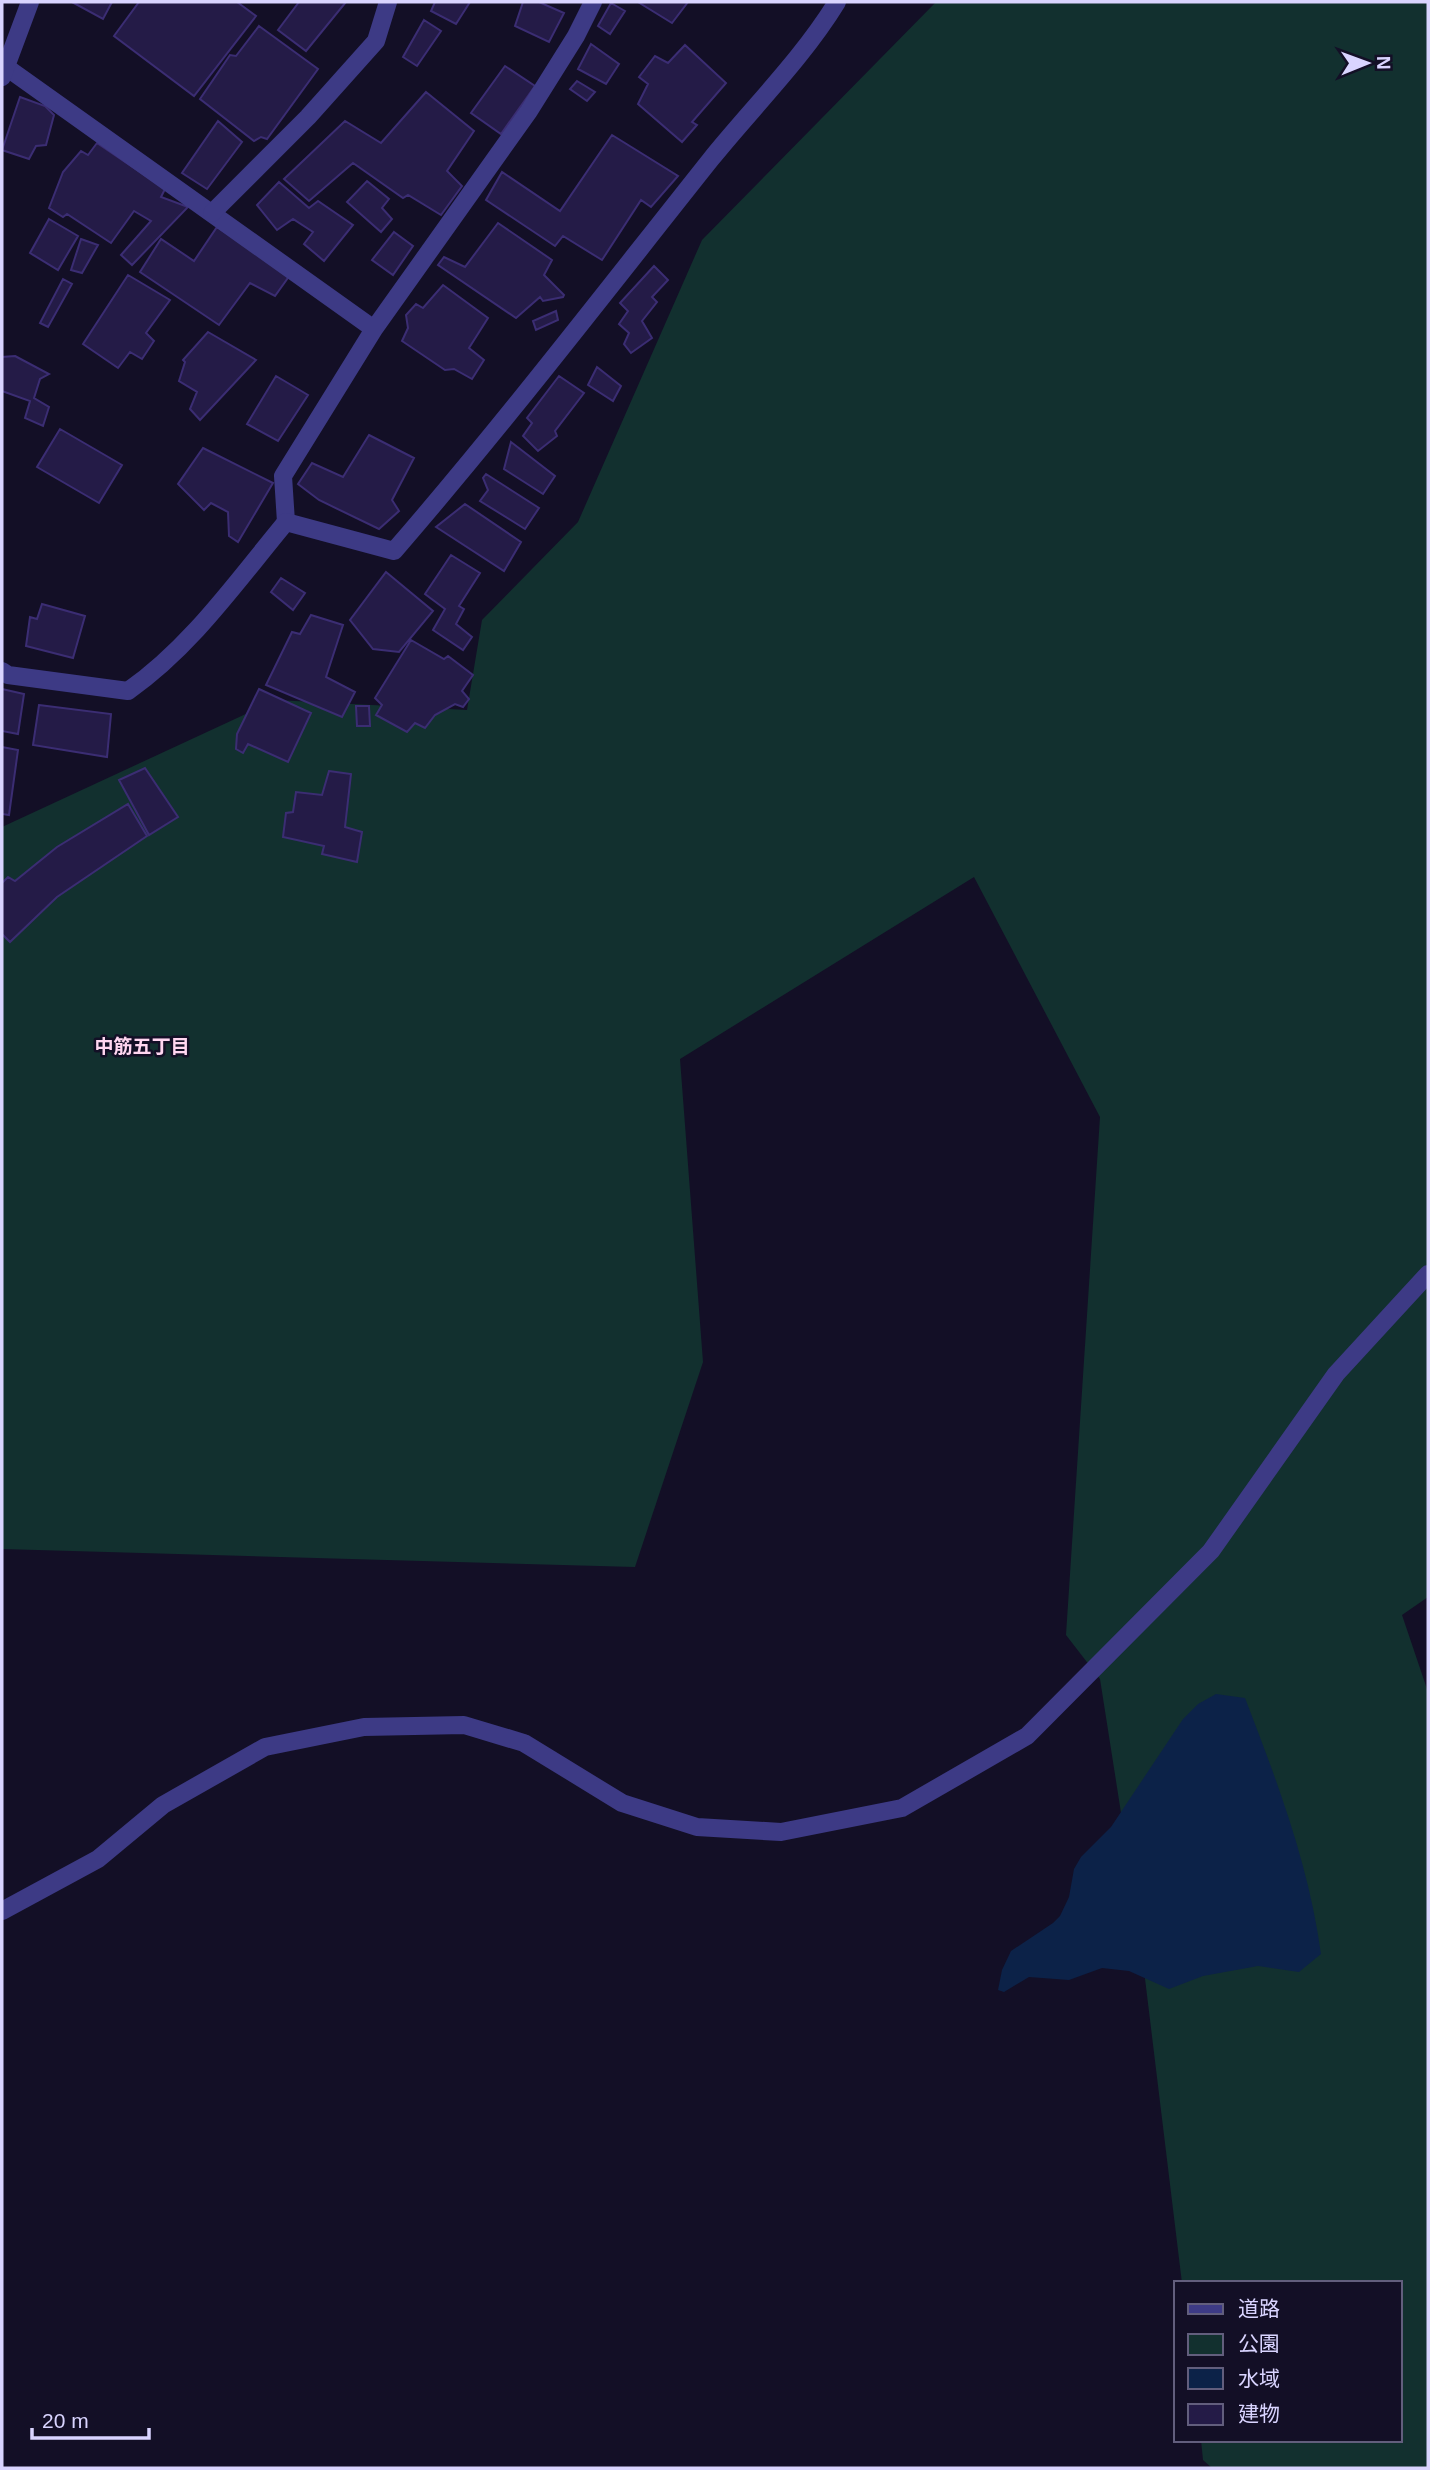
<svg xmlns="http://www.w3.org/2000/svg" width="1430" height="2470" font-family="Arial,'Noto Sans JP',sans-serif">
<rect width="100%" height="100%" fill="#130f26"/>
<path fill="#12302f" d="M936 2H1428V1597L1402 1615 1428 1692V2468H1212L1203 2460 1201 2440H1400V2283H1182L1138 1921 1100 1679 1066 1635 1100 1117 974 877 680 1059 703 1362 635 1567 2 1549V827L276 700 467 710 482 620 578 522 702 240Z"/>
<path fill="#0c2248" d="M1216 1694 1245 1698C1277 1781 1309 1865 1321 1954L1299 1972 1258 1966 1203 1976 1169 1989 1129 1971 1102 1968 1069 1980 1029 1977 1004 1992 998 1990 1002 1970 1011 1951 1053 1923 1060 1916 1069 1897 1074 1869 1081 1857 1111 1827 1183 1719 1198 1704Z"/>
<path fill="#241b47" stroke="#3b2d73" stroke-width="2" d="M72 2H112L103 19Z
M139 2H237L256 16 194 96 114 36Z
M299 2H346L306 51 278 30Z
M435 2H470L456 24 431 11Z
M523 2H539L564 13 549 42 515 26Z
M638 2H688L672 23Z
M611 3 625 11 610 34 598 26Z
M424 20 441 31 417 66 403 57Z
M259 26 318 69 267 139 261 137 254 141 200 99 230 55 236 56Z
M591 44 619 64 606 84 578 69Z
M685 45 726 83 692 122 697 125 682 142 638 104 648 84 639 77 655 56 668 63Z
M505 66 535 86 501 134 471 113Z
M577 81 595 92 587 101 570 89Z
M426 92 474 131 447 171 462 186 441 215 408 195 403 198 353 163 309 201 284 179 345 121 381 143Z
M20 97 45 106 54 115 46 145 36 146 29 159 2 150Z
M218 121 242 142 207 189 182 173Z
M612 135 678 176 651 207 641 200 602 260 563 236 555 246 486 200 502 172 560 211Z
M97 143 165 189 161 197 188 207 132 265 121 255 151 221 134 211 111 243 67 214 63 217 49 208 63 172 81 151 88 155Z
M367 181 389 199 382 208 392 219 381 232 347 202Z
M279 182 309 208 318 201 353 225 324 261 304 244 313 232 293 219 277 230 257 205Z
M49 219 78 236 58 270 30 253Z
M498 223 552 260 544 275 564 295 563 297 543 301 540 297 516 318 438 265 444 257 465 267Z
M217 227 290 275 275 296 250 283 219 325 140 272 161 239 194 261Z
M394 232 413 246 393 275 372 260Z
M81 239 98 245 82 273 71 270Z
M654 266 668 280 652 297 657 302 642 321 652 338 631 353 624 344 629 333 619 324 628 311 620 303Z
M128 275 170 300 146 333 154 341 142 359 130 352 118 368 83 344Z
M63 279 72 284 48 327 40 323Z
M443 285 488 318 469 348 484 360 472 379 454 369 445 370 402 341 408 328 406 315 416 304 423 308Z
M556 311 558 320 536 330 533 321Z
M208 332 256 360 200 420 190 409 197 392 179 381 185 362 183 360Z
M15 356 49 374 40 379 34 398 49 407 43 426 25 418 30 401 2 391V357Z
M597 367 621 386 613 401 588 385Z
M276 376 308 395 278 441 247 424Z
M559 376 584 393 555 431 557 436 538 451 523 436 532 423 527 418Z
M60 429 122 465 99 503 37 467Z
M369 435 414 458 392 500 399 511 379 529 319 500 298 484 312 463 343 477Z
M511 442 555 476 543 494 504 469Z
M203 448 273 483 238 542 229 536 228 512 211 503 204 510 178 484Z
M486 474 539 508 525 529 480 501 488 490 483 478Z
M465 504 521 542 504 571 436 527Z
M451 555 480 573 459 606 464 609 456 624 472 637 463 650 433 630 445 609 425 594Z
M386 572 433 611 399 652 373 649 350 620Z
M281 578 305 593 293 610 271 592Z
M42 604 85 616 73 658 26 646 30 617 37 619Z
M311 615 343 625 326 677 355 692 342 717 266 685 292 632 300 634Z
M411 640 444 659 448 656 473 675 462 691 469 699 463 707 455 704 435 715 425 728 415 723 407 732 376 715 382 705 375 698Z
M2 689 24 694 18 734 2 731Z
M259 689 311 713 288 762 248 744 243 753 236 749 237 734Z
M39 705 111 714 107 757 33 745Z
M356 706H369L370 726H357Z
M2 747 18 750 9 815 2 814Z
M145 768 178 817 149 835 119 780Z
M329 771 351 774 345 827 362 832 357 862 322 854 324 846 283 837 286 813 293 812 296 792 322 795Z
M128 804 147 836 57 897 10 942 2 934V883L8 877 15 881 57 847Z"/>
<g fill="none" stroke-linecap="round" stroke-linejoin="round">
<path stroke="#3d3a85" stroke-width="18" d="M6 67 374 329
M286 522 283 476 374 329 529 111 576 36 593 2"/>
<path stroke="#3d3a85" stroke-width="18" d="M2 77 30 2
M212 213 308 117 376 41 388 2
M2 671 8 675 128 691C191 647 237 581 286 522L394 551C504 424 606 291 711 159 753 107 802 59 837 2
M2 1911 98 1859 163 1805 265 1747 364 1727 464 1725 524 1743 622 1803 697 1827 781 1832 902 1808 1027 1736 1211 1551 1336 1374 1428 1274"/>
</g>
<g text-anchor="middle" stroke-width="5" stroke-linejoin="round" paint-order="stroke">
<g font-size="19" font-weight="bold" fill="#ffd6f0" stroke="#130f26">
<text x="142" y="1053">中筋五丁目</text>
</g>
</g>
<rect width="1430" height="2470" fill="none" stroke="#d9d4ff" stroke-width="7"/>
<rect x="1174" y="2281" width="228" height="161" fill="#130f26" stroke="#625e7d" stroke-width="2"/>
<rect x="1188" y="2304" width="35" height="10" fill="#3d3a85" stroke="#625e7d" stroke-width="2"/>
<text x="1238" y="2316" font-size="21" fill="#d9d4ff">道路</text>
<rect x="1188" y="2334" width="35" height="21" fill="#12302f" stroke="#625e7d" stroke-width="2"/>
<text x="1238" y="2351" font-size="21" fill="#d9d4ff">公園</text>
<rect x="1188" y="2368" width="35" height="21" fill="#0c2248" stroke="#625e7d" stroke-width="2"/>
<text x="1238" y="2386" font-size="21" fill="#d9d4ff">水域</text>
<rect x="1188" y="2404" width="35" height="21" fill="#241b47" stroke="#625e7d" stroke-width="2"/>
<text x="1238" y="2421" font-size="21" fill="#d9d4ff">建物</text>
<g transform="translate(1367 63) rotate(89)" stroke="#130f26" stroke-width="5" paint-order="stroke">
<path d="M0-5L12 26L0 18L-12 26Z" fill="#d9d4ff"/>
<text y="-10" font-size="19" font-weight="bold" text-anchor="middle" fill="#d9d4ff">N</text>
</g>
<path d="M32 2428v10h117v-10" fill="none" stroke="#d9d4ff" stroke-width="3.5"/>
<text x="42" y="2428" font-size="21" fill="#d9d4ff" stroke="#130f26" stroke-width="5" paint-order="stroke">20 m</text>
</svg>
